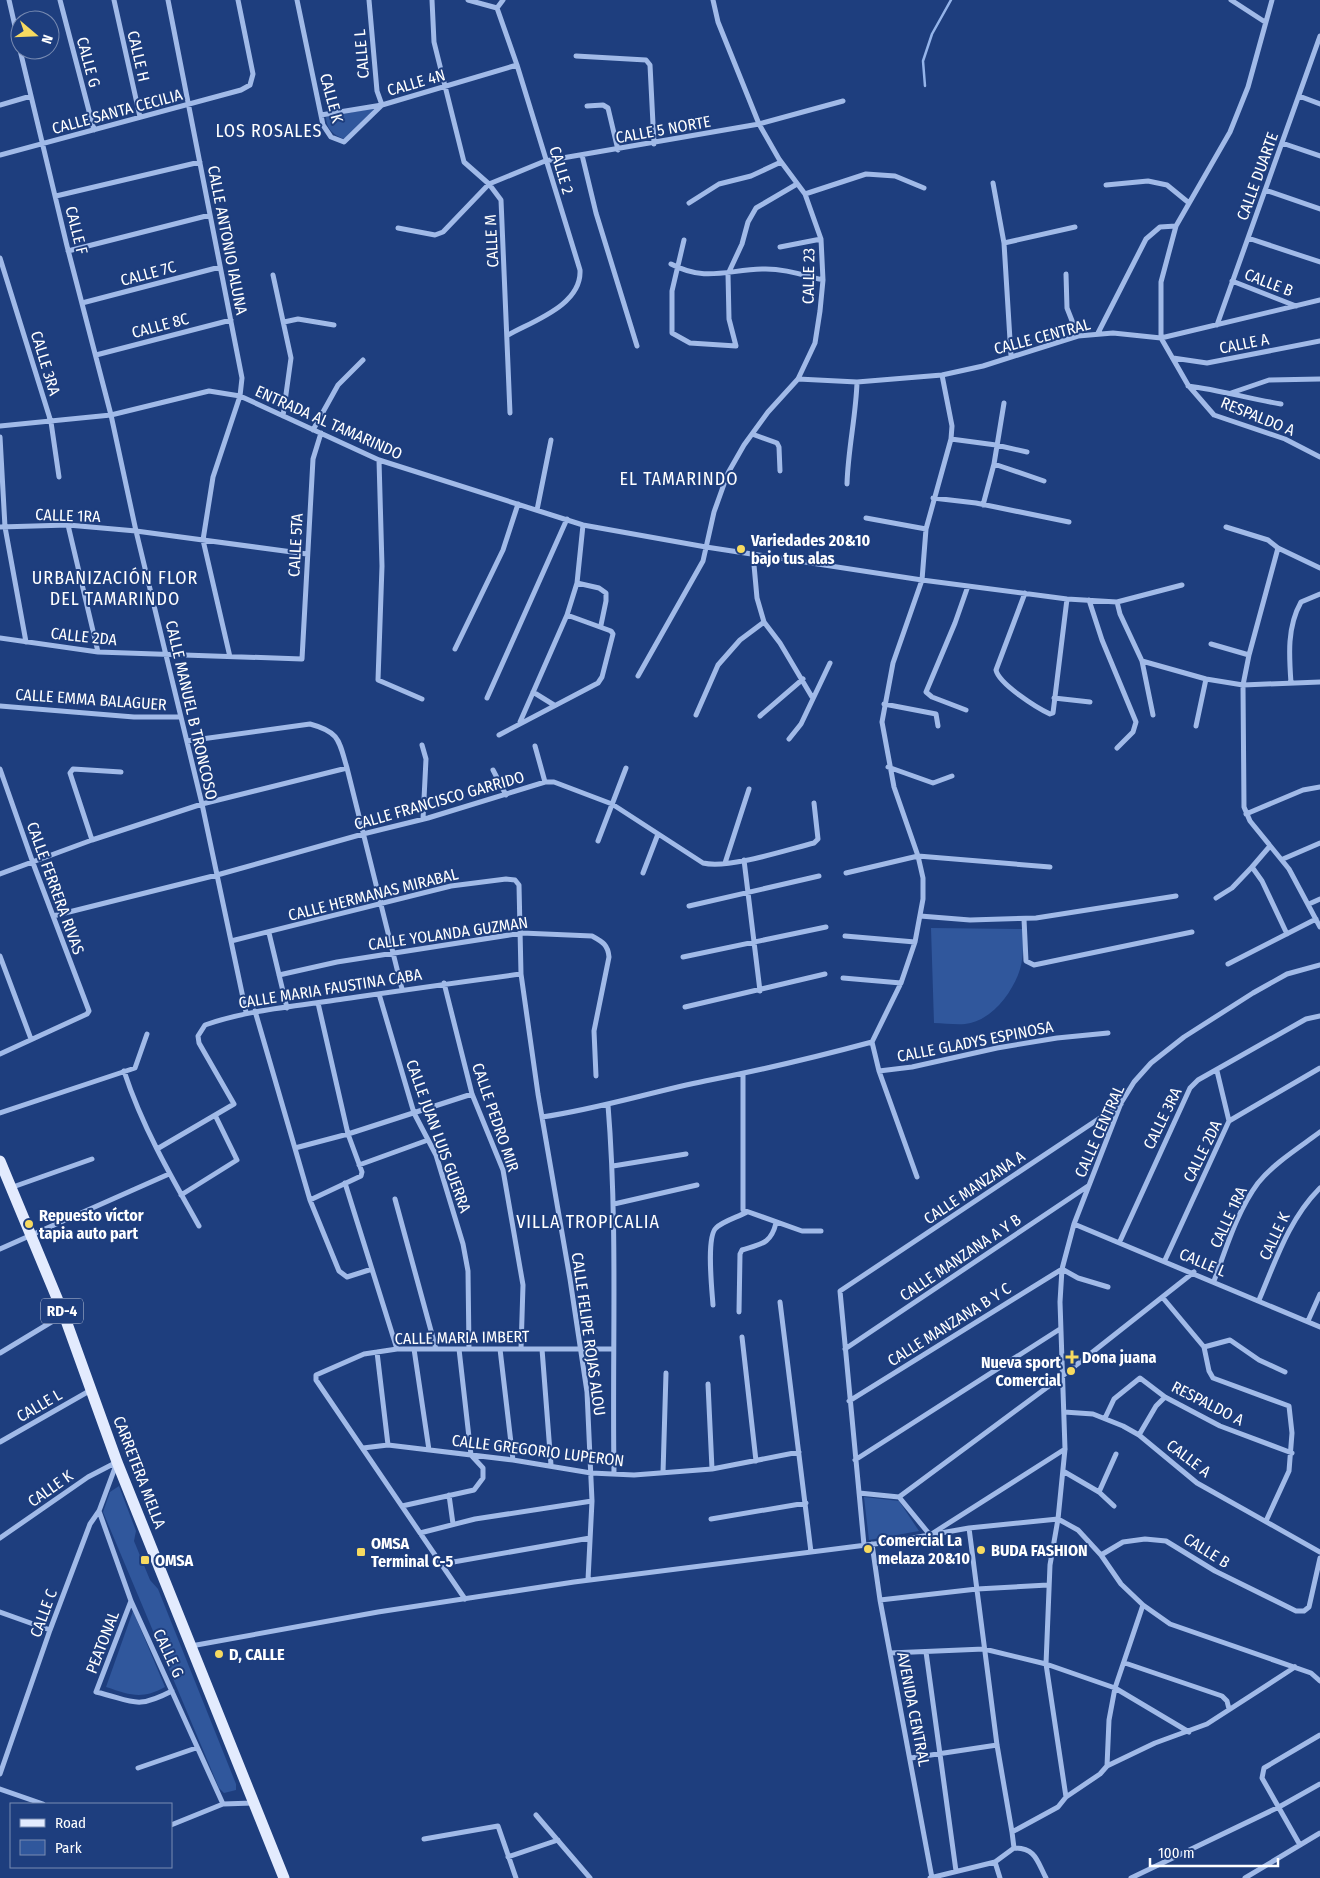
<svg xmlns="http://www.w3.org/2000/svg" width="1320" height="1878" font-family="'Fira Sans Condensed',sans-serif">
<rect width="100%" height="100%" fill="#1e3e7e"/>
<path fill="#30579c" d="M376 108 344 139C333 135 326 128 326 117Z
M931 928 1024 929C1023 944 1024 961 1018 975 1009 997 990 1021 965 1024 955 1025 944 1023 934 1023Z
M119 1486 136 1531 134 1541 150 1580 158 1589 236 1784V1790L224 1793 219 1788 103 1512 110 1492Z
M864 1497 899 1501 919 1531 869 1540Z
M133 1611 165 1687C141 1700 131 1695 106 1687Z"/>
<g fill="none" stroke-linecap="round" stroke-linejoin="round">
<path stroke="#94b4ea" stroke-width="2.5" d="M925 86 923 61 932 34 951 0"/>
<path stroke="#a1bae8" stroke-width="5" d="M9 0 20 48
M60 0 94 130
M114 0 140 117
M168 0 242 378 240 396 213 477 203 540 230 657
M297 0 323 125 331 137 344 142 382 105 377 91 369 0
M432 0 434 42 464 162 489 184 501 200 510 413
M468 0 497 8
M1231 0 1265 22
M1272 0 1248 87 1230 132 1176 226 1161 282V338L1188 385 1214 415 1285 439 1320 457
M497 8 517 65 580 270C582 305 533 321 508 335
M497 8 503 0
M20 50 67 246 111 415 136 531 202 804 246 1012
M576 56 646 60 650 65 654 144
M1299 96 1320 104
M0 105 31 96
M587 106 603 105 608 108 618 150
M321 115 382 105 517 65
M1282 143 1320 156
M0 155 241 90 250 85 253 74 238 0
M582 155 596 213 637 346
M993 183 1004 243 1011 356
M1106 185 1148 181 1167 185 1189 203
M1265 190 1320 209
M805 194 866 174 895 176 924 188
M56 196 200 162
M689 203 719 184 751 176 781 162
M398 228 435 235 443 232 489 184 545 161 759 124 843 101
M1248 238 1320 262
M684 240 672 291V333L690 343 736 346 729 319 728 274 742 244 748 222 756 208 797 184
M1004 243 1075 227
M780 247 821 239
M68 251 210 215
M0 258 51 422 59 477
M671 264C705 282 727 270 762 269 782 268 803 275 823 280
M1066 274 1067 308 1078 336
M273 275 291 358 283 416
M1232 281 1296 306
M82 303 220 267
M284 322 298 319 334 325
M1217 325 1320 36
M1098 333 1146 239 1160 227 1176 226
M96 355 231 320
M1173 358 1207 363 1320 341
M942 375 952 426 951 439 926 529 922 580 893 663 882 722 894 787 918 856 923 878V899L915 942 901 983 872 1042 879 1071 912 1067 997 1048 1057 1038 1108 1033
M798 379 857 382 942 375 983 366 1078 336 1113 333 1161 338 1320 300
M1188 386C1220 390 1250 399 1281 404
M1231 393 1269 380 1320 379
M0 426 111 415 209 391 240 396 379 460 583 525 706 547 922 580 1067 599 1117 602 1120 614 1142 661 1206 679 1243 685 1320 682
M313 430 338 385 363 360
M752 434 777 443 779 447 780 471
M0 437 5 527 26 642
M951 439 996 445 1027 452
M379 460 382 566 378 680 422 699
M994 464 1044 481
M847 484C848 449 856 416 857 382
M933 498 976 503 1069 522
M983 505 994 464 1004 403
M537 510 551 440
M866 518 926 529
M68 525 98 652
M0 527 68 525 136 531 307 554
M1226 527 1268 540 1278 548 1249 655
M1278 548 1320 568
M753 554 757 598 764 622 780 643 812 697
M577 583 599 588 606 593V601L601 625
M1025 593 996 670C999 684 1037 708 1050 714L1053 713 1067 599
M1089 600 1102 640 1136 722 1133 732 1117 748
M1117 602 1182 585
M0 638 98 652 302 659 313 459 321 433
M1211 644 1249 655 1243 685 1244 807 1250 821 1289 869 1320 927
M455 649 503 550 518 504
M1142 661 1153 715
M638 676 703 561 714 512 728 473 744 445 768 412 798 379 815 343 820 311 823 280 821 239 805 194 779 159 759 124 718 22 713 0
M1291 683C1289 655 1287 627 1301 602L1320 594
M533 692 554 705
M487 698 567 519
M1054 698 1090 702
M884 704 936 714 938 726
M0 706 134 717H181
M966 710 932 697 926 692 955 623 968 586
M696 715 718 665 740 640 764 622
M760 716 803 679
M520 722 567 615 577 583 583 525
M1196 726 1206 679
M499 735 598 683 602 677 613 634 611 631 567 615
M789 739 801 724 830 663
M187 741 310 724C340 732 339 741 347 768L402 989
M422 745 426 759 423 819
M535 746 545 782
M888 767 933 783 952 776
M493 770 506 795
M1246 814 1303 790 1320 787
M92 840 70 773 73 769 121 772
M598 841 626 768
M1270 846 1252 867 1262 881 1287 934
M1283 859 1320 843
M744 860 760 991
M725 863 749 789
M643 873 658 834
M846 873 918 856 1050 867
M0 874 92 840 202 804 347 768
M1216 898 1232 888 1252 867
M1309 904 1320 899
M689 906 819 876
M53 916 217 875 363 834 428 818 545 782H554L612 804 703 863C729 869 786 850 814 843L818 839 814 803
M920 916 970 920 1036 918 1176 896
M1024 919 1026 961 1034 965 1192 932
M269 933 287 1008
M845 936 915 942
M231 941 451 886 506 879 515 880 519 885 521 974 538 1094 570 1279 587 1392 592 1501 588 1580
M0 956 31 1039
M683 957 826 927
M1228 964 1316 919
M279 975 337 962 522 933 592 936C603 942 608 945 609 957L594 1031 596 1076
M843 978 901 983
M444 983 472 1094 503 1170 523 1285 521 1349
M379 994 414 1113 436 1155 463 1244 468 1271 469 1349
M685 1007 825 974
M255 1011 310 1200 339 1271 347 1277 372 1269
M0 1054 87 1014 89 1011 33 863 0 769
M124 1071C142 1126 170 1175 199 1226
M879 1071 917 1177
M1217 1071 1229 1121
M743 1075V1210L802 1231H821
M608 1105C618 1228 612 1350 614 1473
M0 1113 135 1068 147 1034
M542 1117C598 1109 651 1092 705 1081 762 1070 816 1057 872 1042
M295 1148 348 1134 472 1094
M157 1149 234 1104 199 1043 198 1036 205 1025C247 1010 292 1007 336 1000 398 991 459 982 521 974
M359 1165 428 1140
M613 1166 686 1154
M345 1183 397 1349
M10 1188 92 1159
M181 1195 237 1160 216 1117
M395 1199 436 1349
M310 1200 361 1176 362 1172 348 1134 318 1003
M614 1204 697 1185
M1074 1224 1320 1327
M1120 1241 1190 1088 1198 1080 1306 1019 1320 1016
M0 1249 169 1174
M1165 1260 1229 1121 1320 1068
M1214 1281C1226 1249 1237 1211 1258 1183 1274 1163 1300 1147 1320 1132
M1163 1298 1204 1347 1209 1371 1213 1378 1289 1406 1292 1433 1289 1471 1266 1521
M1259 1300C1276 1260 1289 1219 1320 1188
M780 1302 811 1552
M713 1305C712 1290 706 1237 716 1228 723 1221 738 1217 747 1212
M739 1312 740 1254 742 1250C761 1244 771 1244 776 1223
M1308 1321 1320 1294
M742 1337 756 1461
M1204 1347 1230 1340 1259 1360 1285 1372
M414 1349 429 1450
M500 1349 513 1460
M542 1349 551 1465
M845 1349 1088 1186
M377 1352 388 1445
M0 1353 63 1315
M708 1384 712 1469
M849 1401 1062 1269 1078 1278 1108 1287
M1064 1412 1093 1414 1123 1426 1139 1435 1197 1483 1320 1552
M1105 1418 1114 1399 1140 1378 1165 1397 1220 1426 1292 1453
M1139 1435 1156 1406 1165 1397
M0 1442 91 1390
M363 1448 388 1445 513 1460 591 1473 634 1475 712 1469 799 1452
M855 1460 1060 1329
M1063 1471 1099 1492 1114 1506
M663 1473 666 1373
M1099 1492 1116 1454
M859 1493 899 1497 930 1535 1065 1449
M449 1495 453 1524
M899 1497 1061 1377 1194 1272
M402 1506 474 1490 483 1478V1468L471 1455 459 1349
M99 1511 131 1601 223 1804
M711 1519 806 1503
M969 1528 997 1745 1012 1832
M420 1533 475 1519 592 1501
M0 1538 88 1477 117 1462
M872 1544 880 1600 932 1878
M864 1545 840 1291 1121 1104
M1101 1555 1123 1542 1145 1539 1166 1541 1215 1571 1296 1611H1304L1309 1607 1320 1558
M442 1564 590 1538
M465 1599 316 1380V1375L364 1354 397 1349H612
M880 1600 977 1589 1048 1585
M131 1601 96 1692C134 1701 135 1710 172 1691
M0 1612 50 1630
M191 1646 378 1612 574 1582 890 1542 969 1528 1058 1519 1078 1530 1101 1555 1121 1584 1143 1605 1170 1624 1311 1673 1320 1681
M926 1652 956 1871
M890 1653 984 1649 1046 1664 1115 1688 1189 1732
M1125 1663 1222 1696 1227 1701 1229 1709
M911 1758 997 1745
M1107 1766 1109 1720 1115 1688 1143 1605
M138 1768 196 1748
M0 1774 50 1630 90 1524 99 1511 116 1465
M0 1789 43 1804
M1066 1797 1046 1664 1050 1565 1058 1519 1065 1449 1060 1302 1062 1269 1074 1224 1121 1103 1134 1082 1151 1063 1184 1037 1253 993 1287 974 1320 965
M536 1815 590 1878
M171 1825 223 1804 253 1803
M424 1839 498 1826 516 1878
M1300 1845 1262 1778 1264 1768 1320 1735
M1014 1848C1036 1848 1037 1861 1046 1878
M508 1857 558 1840
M995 1862 1000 1878
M930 1878 995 1862 1014 1848 1012 1832 1058 1807 1066 1797 1100 1774 1107 1766 1155 1743 1207 1724 1295 1667
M1131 1878 1279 1807 1320 1784
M1245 1878 1320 1833"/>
<path stroke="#e3ebfe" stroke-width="11" d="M0 1161 64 1315 117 1462 284 1878"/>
</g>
<g fill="#f7da60" stroke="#1e3e7e" stroke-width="2">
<circle cx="741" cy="549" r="5"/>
<circle cx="29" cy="1224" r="5"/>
<path d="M1069.5 1349.5h5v5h5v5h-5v5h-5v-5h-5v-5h5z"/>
<circle cx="1071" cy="1371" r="5"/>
<circle cx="868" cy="1549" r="5"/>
<circle cx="981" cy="1550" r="5"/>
<rect x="356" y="1547" width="10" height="10" rx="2.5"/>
<rect x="140" y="1555" width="10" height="10" rx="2.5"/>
<circle cx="219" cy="1654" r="5"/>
</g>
<g text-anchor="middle" stroke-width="4" stroke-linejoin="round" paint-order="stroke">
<rect fill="#1e3e7e" stroke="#bcc5d8" stroke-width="1" x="41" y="1298.5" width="42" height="25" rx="4"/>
<g font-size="15" font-weight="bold" fill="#fff">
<text x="62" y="1316">RD-4</text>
</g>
<g font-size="16" fill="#fff" stroke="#1e3e7e">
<text transform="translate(361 54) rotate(-95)" y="6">CALLE L</text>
<text transform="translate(139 56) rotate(77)" y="6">CALLE H</text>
<text transform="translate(89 62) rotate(75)" y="6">CALLE G</text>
<text transform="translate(416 82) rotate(-16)" y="6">CALLE 4N</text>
<text transform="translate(332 98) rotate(75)" y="6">CALLE K</text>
<text transform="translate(117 111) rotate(-15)" y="6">CALLE SANTA CECILIA</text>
<text transform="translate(663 129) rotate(-10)" y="6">CALLE 5 NORTE</text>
<text transform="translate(562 170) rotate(73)" y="6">CALLE 2</text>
<text transform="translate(1257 176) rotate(-70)" y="6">CALLE DUARTE</text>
<text transform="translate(77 230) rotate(76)" y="6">CALLE F</text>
<text transform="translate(228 240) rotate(79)" y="6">CALLE ANTONIO IALUNA</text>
<text transform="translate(491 241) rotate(-93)" y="6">CALLE M</text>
<text transform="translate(148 273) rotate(-15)" y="6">CALLE 7C</text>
<text transform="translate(808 276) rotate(-89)" y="6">CALLE 23</text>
<text transform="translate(1269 282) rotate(21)" y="6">CALLE B</text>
<text transform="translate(160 325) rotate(-15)" y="6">CALLE 8C</text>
<text transform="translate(1042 336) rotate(-15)" y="6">CALLE CENTRAL</text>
<text transform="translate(1244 343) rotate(-11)" y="6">CALLE A</text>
<text transform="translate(46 363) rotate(73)" y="6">CALLE 3RA</text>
<text transform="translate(1258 416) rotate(22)" y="6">RESPALDO A</text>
<text transform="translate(329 422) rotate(24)" y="6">ENTRADA AL TAMARINDO</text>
<text transform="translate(68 515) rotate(2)" y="6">CALLE 1RA</text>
<text transform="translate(295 545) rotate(-87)" y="6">CALLE 5TA</text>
<text transform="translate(84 636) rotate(6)" y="6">CALLE 2DA</text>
<text transform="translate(91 699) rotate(4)" y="6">CALLE EMMA BALAGUER</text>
<text transform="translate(192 710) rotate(77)" y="6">CALLE MANUEL B TRONCOSO</text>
<text transform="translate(439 800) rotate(-16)" y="6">CALLE FRANCISCO GARRIDO</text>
<text transform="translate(56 888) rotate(70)" y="6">CALLE FERRERA RIVAS</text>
<text transform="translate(373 894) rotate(-14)" y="6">CALLE HERMANAS MIRABAL</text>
<text transform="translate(448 933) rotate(-8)" y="6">CALLE YOLANDA GUZMAN</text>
<text transform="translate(330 988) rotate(-9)" y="6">CALLE MARIA FAUSTINA CABA</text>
<text transform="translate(975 1041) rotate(-11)" y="6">CALLE GLADYS ESPINOSA</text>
<text transform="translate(496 1117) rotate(71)" y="6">CALLE PEDRO MIR</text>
<text transform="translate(1162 1118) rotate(-64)" y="6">CALLE 3RA</text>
<text transform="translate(1099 1131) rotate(-66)" y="6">CALLE CENTRAL</text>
<text transform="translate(439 1136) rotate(70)" y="6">CALLE JUAN LUIS GUERRA</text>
<text transform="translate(1202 1151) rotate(-64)" y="6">CALLE 2DA</text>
<text transform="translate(974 1187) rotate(-34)" y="6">CALLE MANZANA A</text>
<text transform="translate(1228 1217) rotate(-65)" y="6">CALLE 1RA</text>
<text transform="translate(1274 1236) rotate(-65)" y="6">CALLE K</text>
<text transform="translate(960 1257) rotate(-34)" y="6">CALLE MANZANA A Y B</text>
<text transform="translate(1203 1262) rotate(23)" y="6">CALLE L</text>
<text transform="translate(949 1324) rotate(-32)" y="6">CALLE MANZANA B Y C</text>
<text transform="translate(589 1334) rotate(82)" y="6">CALLE FELIPE ROJAS ALOU</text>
<text transform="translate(462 1337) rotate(-1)" y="6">CALLE MARIA IMBERT</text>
<text transform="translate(1208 1403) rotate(27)" y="6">RESPALDO A</text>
<text transform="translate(39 1405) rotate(-30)" y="6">CALLE L</text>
<text transform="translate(538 1450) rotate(7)" y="6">CALLE GREGORIO LUPERON</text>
<text transform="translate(1189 1458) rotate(37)" y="6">CALLE A</text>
<text transform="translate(140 1472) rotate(69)" y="6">CARRETERA MELLA</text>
<text transform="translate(50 1488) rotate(-35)" y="6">CALLE K</text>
<text transform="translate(1207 1550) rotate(32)" y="6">CALLE B</text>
<text transform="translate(43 1613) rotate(-70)" y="6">CALLE C</text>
<text transform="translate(102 1642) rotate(-69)" y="6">PEATONAL</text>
<text transform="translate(169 1653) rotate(65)" y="6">CALLE G</text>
<text transform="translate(914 1709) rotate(79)" y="6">AVENIDA CENTRAL</text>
</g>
<g font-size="16" font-weight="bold" fill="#fff" stroke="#1e3e7e" text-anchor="start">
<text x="751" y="546">Variedades 20&amp;10<tspan x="751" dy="18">bajo tus alas</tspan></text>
<text x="39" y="1221">Repuesto víctor<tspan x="39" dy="18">tapia auto part</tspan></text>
<text x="1082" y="1363">Dona juana</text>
<text x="1061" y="1368" text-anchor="end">Nueva sport<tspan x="1061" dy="18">Comercial</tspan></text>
<text x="878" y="1546">Comercial La<tspan x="878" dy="18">melaza 20&amp;10</tspan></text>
<text x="371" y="1549">OMSA<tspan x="371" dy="18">Terminal C-5</tspan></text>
<text x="991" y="1556">BUDA FASHION</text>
<text x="155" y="1566">OMSA</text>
<text x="229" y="1660">D, CALLE</text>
</g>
<g font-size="18" letter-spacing="1" fill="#fff" stroke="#1e3e7e">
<text x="269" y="137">LOS ROSALES</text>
<text x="679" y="485">EL TAMARINDO</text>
<text x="115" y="584">URBANIZACIÓN FLOR<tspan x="115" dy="21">DEL TAMARINDO</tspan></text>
<text x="588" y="1228">VILLA TROPICALIA</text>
</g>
</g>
<rect x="10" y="1803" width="162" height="65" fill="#1e3e7e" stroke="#788bb2"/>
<rect x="20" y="1819" width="25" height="8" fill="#e3ebfe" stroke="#788bb2"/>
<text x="55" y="1828" font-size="15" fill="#ffffff">Road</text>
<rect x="20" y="1840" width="25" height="15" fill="#30579c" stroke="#788bb2"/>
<text x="55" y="1853" font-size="15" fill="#ffffff">Park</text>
<g transform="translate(35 35) rotate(109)"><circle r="24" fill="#1e3e7e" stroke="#788bb2"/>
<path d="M0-4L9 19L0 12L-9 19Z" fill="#f7da60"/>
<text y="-8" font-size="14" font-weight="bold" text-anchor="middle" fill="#ffffff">N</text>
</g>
<path d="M1150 1858v8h128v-8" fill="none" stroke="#ffffff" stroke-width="2.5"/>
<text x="1158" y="1858" font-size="15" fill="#ffffff" stroke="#1e3e7e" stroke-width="4" paint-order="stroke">100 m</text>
</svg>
